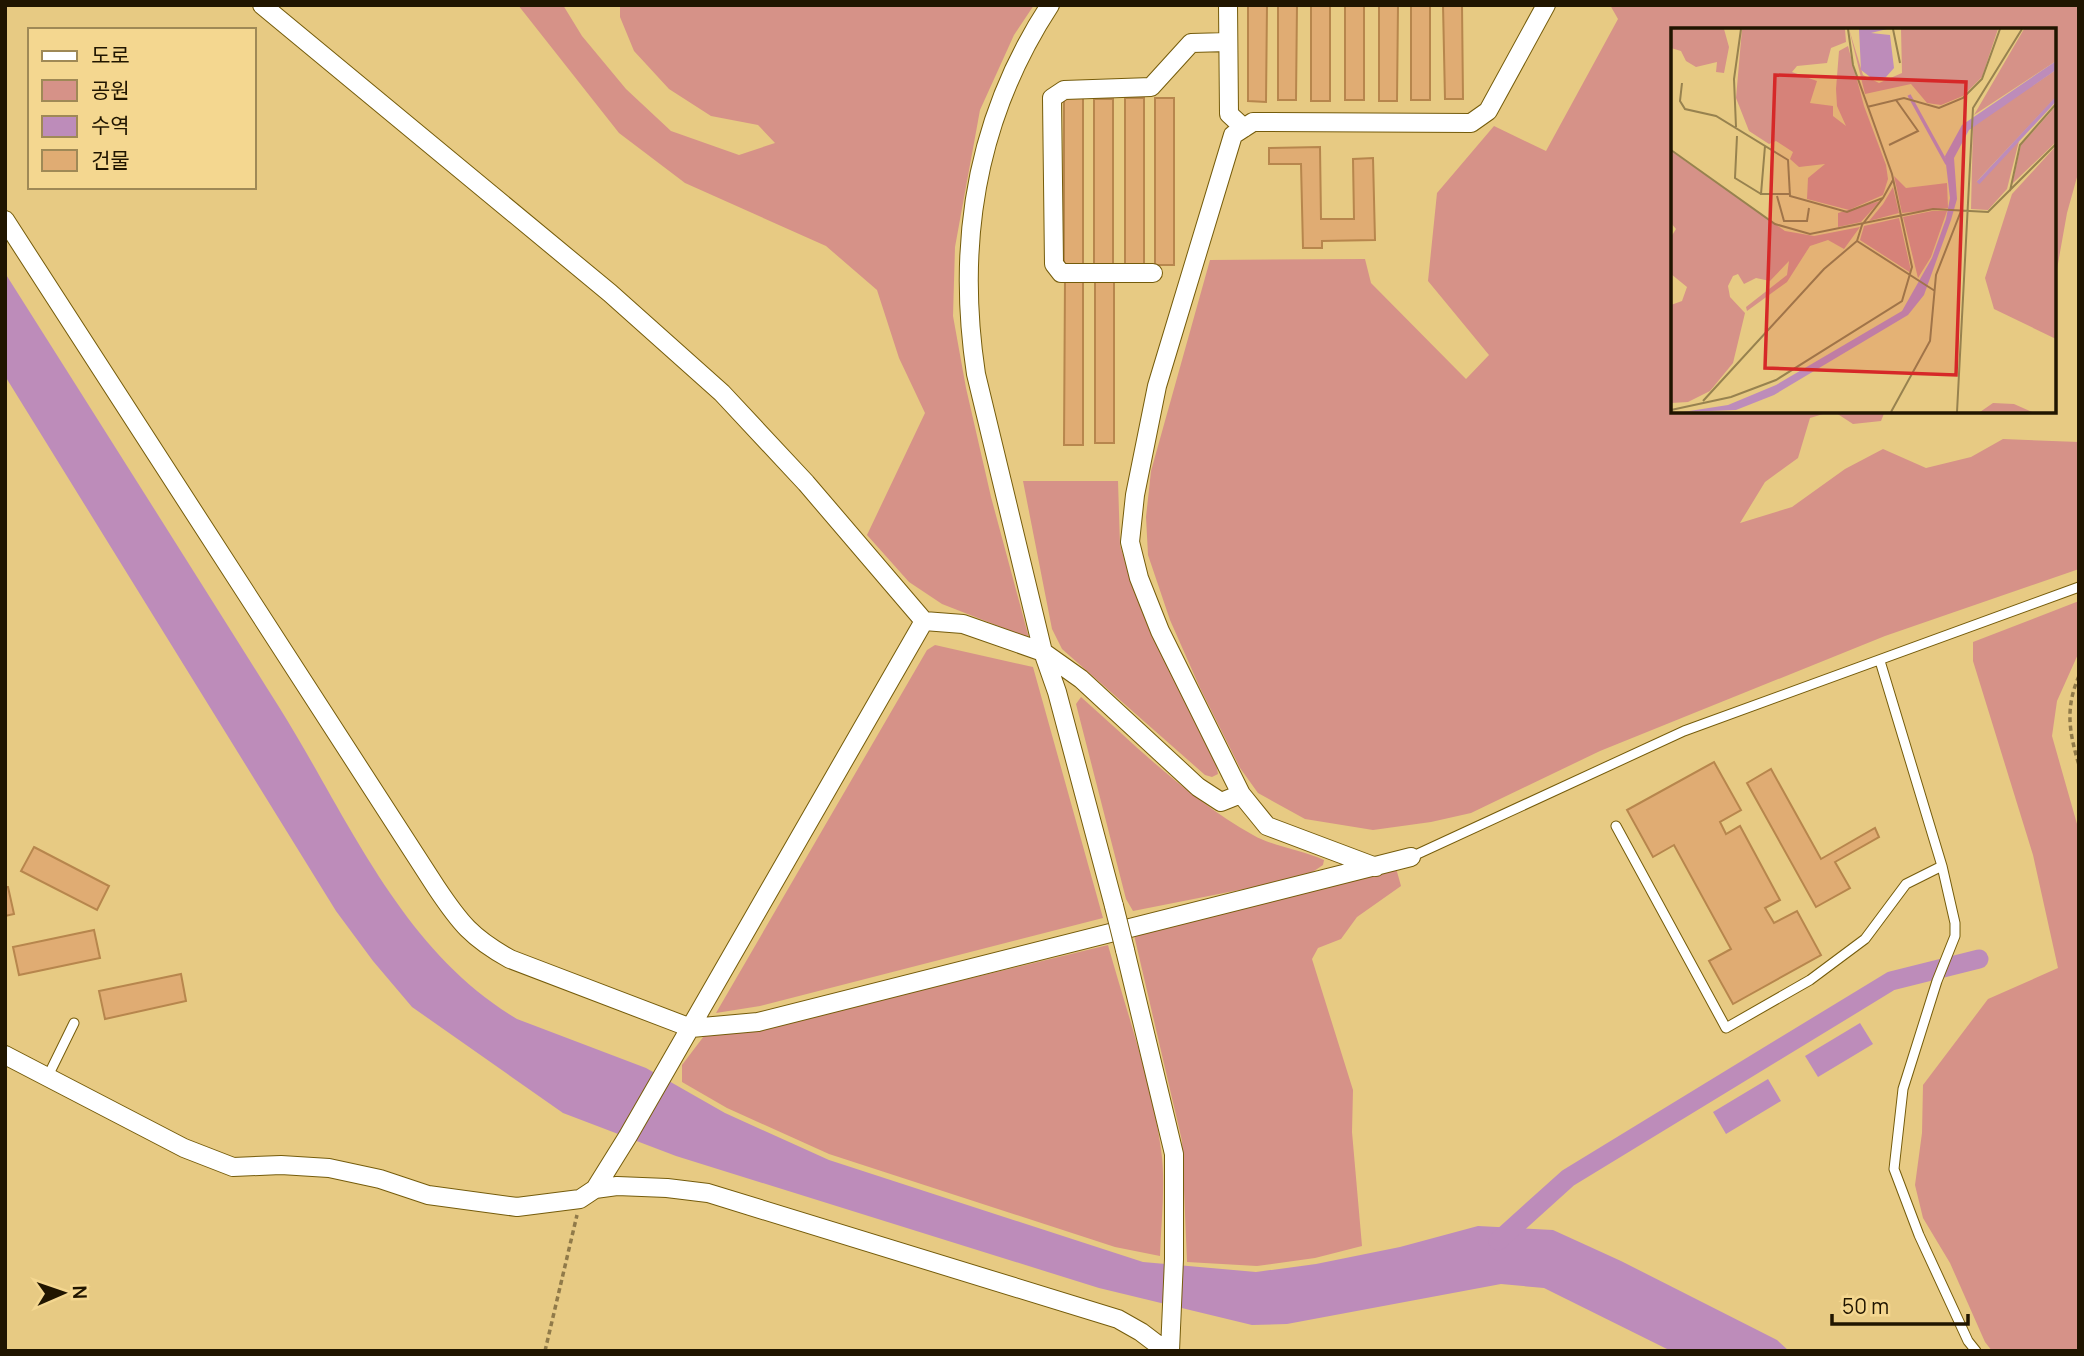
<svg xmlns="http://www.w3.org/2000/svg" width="2084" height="1356" font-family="Manrope,'Noto Sans KR',sans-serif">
<rect width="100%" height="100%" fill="#e7ca83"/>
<path fill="#d69288" d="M518 5H563L582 36 626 89 671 131 739 155 775 143 758 125 711 116 669 89 634 51 620 17V5H1034L1014 35 980 110 955 247 953 316 966 388 991 497 1029 638 942 604 909 582 867 535 925 413 899 358 877 290 826 246 685 183 619 133Z
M1610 5H2079V170L2067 213 2054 286V30H1673V411H1885L1881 421 1853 424 1833 411 1810 418 1798 458 1765 482 1740 523 1792 507 1845 469 1883 449 1926 468 1971 457 2003 439 2079 442V569L1885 636 1600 751 1471 813 1431 822 1373 830 1305 819 1258 793 1240 768 1200 688 1170 620 1148 555 1146 517 1151 471 1210 260 1365 259 1371 283 1466 379 1489 355 1428 281 1437 193 1494 126 1546 151 1618 19Z
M1023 481H1118L1120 545 1129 575 1215 758 1218 774 1212 777 1205 775 1062 649 1052 629Z
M2079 601V652L2057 701 2052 736 2079 831V1351H1992L1985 1342 1950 1263 1923 1218 1915 1185 1922 1133 1923 1085 1988 999 2058 968 2033 855 1973 661V642Z
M935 645 1033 667 1103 918 760 1006 716 1013 927 650Z
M1081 697C1136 746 1189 799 1253 835 1274 847 1302 850 1324 860L1323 865 1305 877 1133 911 1126 899 1076 704Z
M1396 868 1401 886 1357 917 1341 939 1318 948 1312 959 1353 1090 1352 1132 1362 1246 1315 1258 1257 1266 1187 1262 1182 1141 1134 935Z
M1108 945C1126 1010 1152 1083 1161 1149 1166 1184 1161 1221 1160 1256L1115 1247 829 1154 727 1108 682 1082V1065L704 1036 761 1029Z"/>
<path fill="#bd8cba" d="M5 273C96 417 188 562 279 707 348 817 400 949 517 1019L646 1068 725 1113 829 1160 1143 1262 1256 1272 1316 1264 1400 1247 1478 1226 1553 1230 1621 1261 1777 1340 1789 1351H1671L1544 1288 1501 1284 1287 1324 1252 1325 1099 1288 676 1156 563 1113 412 1007 373 961 336 911 5 376Z
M1860 1023 1873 1044 1818 1077 1805 1056Z
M1768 1079 1781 1101 1726 1134 1713 1112Z"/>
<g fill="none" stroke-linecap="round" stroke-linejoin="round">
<path stroke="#bd8cba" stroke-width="19" d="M1498 1241 1568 1178 1891 981 1979 959"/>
</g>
<path fill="#e0ac73" stroke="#b7864d" stroke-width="2" d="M1248 5H1267L1266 102 1248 101Z
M1278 5H1297L1296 100H1278Z
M1311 5H1330V101H1311Z
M1345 5H1364V100H1345Z
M1379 5H1398L1397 101H1379Z
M1411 5H1430V100H1411Z
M1443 5H1462L1463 99H1445Z
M1064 97H1083V264H1064Z
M1125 98H1144V265H1125Z
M1155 98H1174V265H1155Z
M1094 99H1113V265H1094Z
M1320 147 1321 219H1354L1353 159 1373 158 1375 240 1322 241V248H1303L1301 164H1269V148Z
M1095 276H1114V443H1095Z
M1065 278H1083V445H1064Z
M1714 762 1741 810 1720 822 1726 834 1740 826 1780 900 1765 908 1774 923 1797 911 1821 955 1733 1004 1709 961 1731 949 1674 845 1653 857 1627 810Z
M1771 769 1821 859 1875 828 1879 837 1835 862 1850 888 1816 907 1747 783Z
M34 847 109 886 97 910 21 871Z
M5 887H8L14 914 5 916Z
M94 930 100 958 19 975 13 947Z
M181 974 186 1001 105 1019 99 991Z"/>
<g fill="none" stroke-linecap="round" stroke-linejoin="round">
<g stroke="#755c0b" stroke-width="11">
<path id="lane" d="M1880 661 1942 866 1955 923V936L1937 981 1903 1089 1894 1169 1919 1235 1968 1341 1976 1351
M1616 826 1726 1028 1810 980 1865 939 1906 884 1942 866
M1411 857 1684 731 2079 587
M48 1076 74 1023"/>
</g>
<g stroke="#755c0b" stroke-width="20">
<path id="street" d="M262 5 610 293 722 393 806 483 924 621 963 624 1043 652 1081 679 1198 787 1221 802 1241 794
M1050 5C976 118 956 242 976 374L1043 652 1057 692 1114 906
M1228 5 1229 114 1244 128
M5 220 436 887C460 923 472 938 510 959L691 1028 758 1022 1411 857
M1153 273H1061L1054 264 1052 98 1064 90 1151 87 1191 43 1228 42
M1376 867 1267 826 1241 794 1160 631 1139 578 1130 542 1135 495 1157 386 1233 135 1253 122 1471 123 1488 111 1546 5
M1125 950 1174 1154V1259L1170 1351
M5 1055 184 1148 233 1167 281 1165 329 1168 380 1179 428 1195 517 1207 580 1199 595 1189 617 1186 667 1188 708 1193 1118 1319 1141 1332 1166 1351
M595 1189 628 1136 924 621"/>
</g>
<path stroke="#907a49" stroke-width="3.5" stroke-dasharray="5 3.5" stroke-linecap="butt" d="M2079 676C2065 708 2069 732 2079 765
M545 1351 577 1215"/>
<use href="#lane" stroke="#fff" stroke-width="9"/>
<use href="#street" stroke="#fff" stroke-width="18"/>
<g stroke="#755c0b" stroke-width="20" stroke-linecap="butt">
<path id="street-bridge" d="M1114 906 1125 950"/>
</g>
<use href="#street-bridge" stroke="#fff" stroke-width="18"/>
</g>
<g transform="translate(1671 28)">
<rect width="385" height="385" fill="#e7ca83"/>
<path d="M0 1H53L58 19 53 45 45 44 46 34 25 39 15 33 10 23 0 20ZM71 1H174L175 14 160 20 156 35 126 38 121 44 146 53 139 75 162 78V88L175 98 166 78 165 61 168 23 177 18 193 78 215 137 217 151 212 167 178 182 136 171 137 150 154 136 128 139 119 131 122 124 105 113 98 116 78 103 65 70ZM178 1 192 47 208 55 231 45 230 1H327L311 49 292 68 270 77 256 75 240 56 194 66ZM353 1H385V33L303 87ZM385 42V69L305 154 348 113 336 161 317 182 300 181 302 97ZM385 78V114L341 156 350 117ZM385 118V311L323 281 314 250 341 166ZM0 123 114 203 143 208 189 199 173 221 157 212 139 218 116 254 76 283 75 279 116 247 118 233 99 253 85 250 73 256 67 246 62 248 57 258 59 269 74 285 62 335 39 363 17 374 0 375V277L11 273 16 259 0 246V209L5 201 0 195ZM223 148 235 160 276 155 277 180 231 185ZM222 159 228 185 198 193 212 176ZM209 173 190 194 167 199V185ZM261 183H276L260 229 247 250 232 189ZM228 190 239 238 240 245 189 212 193 198ZM322 375 343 376 361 384H309Z" fill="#d69288"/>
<path d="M188 1H216L200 5 219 7 223 40 215 49 203 52 190 42ZM385 33V42L298 102 283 130 286 171 280 192 253 267 237 287 103 367 65 382 12 384 57 377 105 357 231 283 261 230 275 191 279 170 274 128 291 97Z" fill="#bd8cba"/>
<path fill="none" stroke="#bd8cba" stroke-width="3.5" d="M238 67 276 136M307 155 385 71"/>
<path fill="none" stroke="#97824f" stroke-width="2" d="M222 1 229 35M11 55 9 73 14 81 45 88 117 132 119 168 176 184 212 170 222 152M196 79 233 70 268 80 292 70 311 51 329 1M65 99 63 51 70 1M66 108 64 150 90 166M218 117 247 103 225 72M94 118 90 166H118M0 122 104 196 139 206 262 181 317 184 385 116M339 163 349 117 385 76M106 168 113 193H136L138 180M186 213 264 263M32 373 153 241 186 213 191 197 212 170M0 382 60 369 105 352 231 273 241 239 221 146 182 37 177 1M220 384 259 313 265 247 290 183M286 384 302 80 351 1"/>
<path fill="#d62828" fill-opacity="0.15" stroke="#d62828" stroke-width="3.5" d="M104 47 295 54 285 347 94 340Z"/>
<rect width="385" height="385" fill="none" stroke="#201500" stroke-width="3.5"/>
</g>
<rect width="2084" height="1356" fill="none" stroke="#201500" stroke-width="14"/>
<rect x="28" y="28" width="228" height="161" fill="#f4d790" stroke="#9f8956" stroke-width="2"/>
<rect x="42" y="51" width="35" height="10" fill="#ffffff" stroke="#9f8956" stroke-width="2"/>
<text x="91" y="63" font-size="21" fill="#201500">도로</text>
<rect x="42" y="80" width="35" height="21" fill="#d69288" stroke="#9f8956" stroke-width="2"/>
<text x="91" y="98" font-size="21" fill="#201500">공원</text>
<rect x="42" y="116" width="35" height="21" fill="#bd8cba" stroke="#9f8956" stroke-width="2"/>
<text x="91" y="133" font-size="21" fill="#201500">수역</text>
<rect x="42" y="150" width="35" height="21" fill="#e0ac73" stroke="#9f8956" stroke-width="2"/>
<text x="91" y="168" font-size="21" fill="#201500">건물</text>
<g transform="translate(63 1293) rotate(88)" stroke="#f4d790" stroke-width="5" paint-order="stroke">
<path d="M0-5L12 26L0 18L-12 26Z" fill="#201500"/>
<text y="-10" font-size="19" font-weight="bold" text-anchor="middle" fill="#201500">N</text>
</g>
<path d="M1832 1314v10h136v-10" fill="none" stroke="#201500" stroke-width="3.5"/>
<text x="1842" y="1314" font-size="21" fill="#201500" stroke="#f4d790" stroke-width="5" paint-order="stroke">50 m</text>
</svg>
